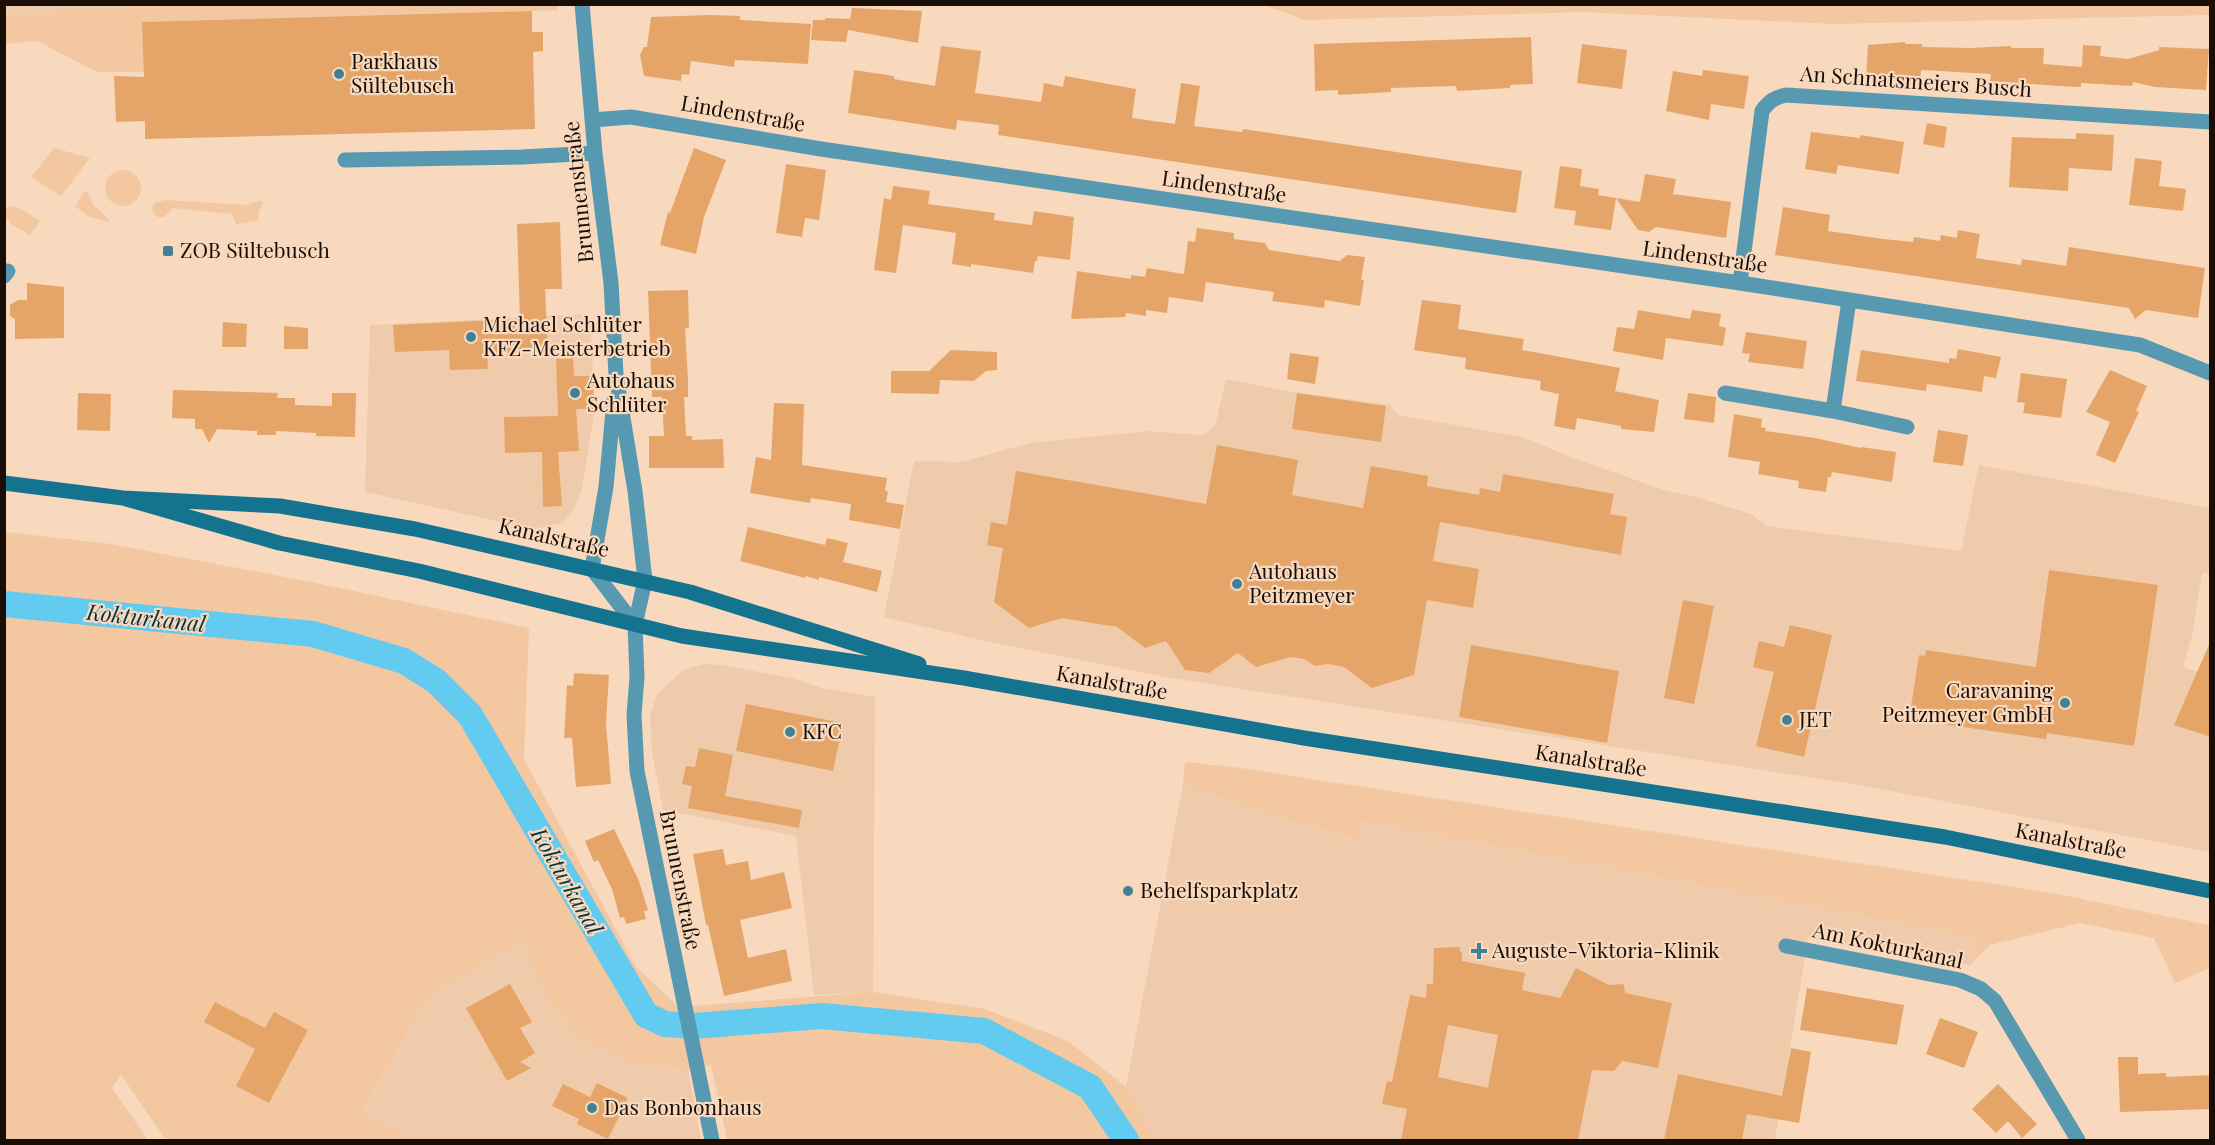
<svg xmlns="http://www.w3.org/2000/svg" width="2215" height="1145" font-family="'Playfair Display',serif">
<rect width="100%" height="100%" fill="#f8d9be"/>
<path fill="#f0cbab" d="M5 4H224V5L5 15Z
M590 314 595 409 582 488 574 510 562 523 533 529 365 492 370 325Z
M1226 379 1286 391 1390 405 1398 415 1522 437 1576 459 1667 491 1689 495 1751 514 1767 526 1961 551 1979 465 2210 508V574L2202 573 2192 636 2183 667 2210 676V852L1859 785 1165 677 989 642 884 617 914 461 962 462 1030 443 1148 431 1202 435 1215 426Z
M705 664 724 665 795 679 822 688 875 697 873 992 814 995 796 836 663 810 652 753 650 717 656 697 665 686 685 669Z
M1183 784 1255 810 1356 840 1360 820 1974 937 1970 965 1808 938 1775 1140H1156L1126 1087Z
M521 939 550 1004 639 1066 688 1069 701 1140H415L362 1114 427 998Z"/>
<path fill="#f3c7a0" d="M224 4H558V10L143 22 144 72H97L37 41 5 44 4 15Z
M2210 4V15L1834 24 1583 12 1305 20 1264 5Z
M54 148 90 158 61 196 31 177Z
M105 188a18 18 0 1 1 36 0a18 18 0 1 1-36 0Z
M84 192H88L93 205 109 219V222L88 216 75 206Z
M166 200 245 205 260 201 263 203 259 211 258 221 236 224 232 214 173 208 164 217H157L152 211 153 205 157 202Z
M12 206 20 208 40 221 30 235 12 225 6 217 5 209Z
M5 532 111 544 316 583 529 628 524 759 636 967 679 1007 873 992 985 1009 1068 1041 1126 1087 1156 1140H727L711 1065 688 1069 639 1066 584 1040 550 1004 521 940 427 998 362 1113 415 1140H166L121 1075 112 1088 148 1140H5Z
M1185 762 1241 768 2052 893 2210 925V968L2175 983 2154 938 2080 923 1990 945 1970 965 1974 937 1360 820 1357 840 1255 810 1183 784Z"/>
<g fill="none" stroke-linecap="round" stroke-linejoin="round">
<path stroke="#63cbef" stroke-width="26" d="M4 604 313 634 404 661 436 681 470 715 646 1015 665 1024 694 1026 822 1016 984 1031 1090 1087 1126 1140"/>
</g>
<path fill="#e5a568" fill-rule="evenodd" d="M852 8 922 11 918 43 848 30 846 42 811 40 813 20H825V18L850 19Z
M532 11V32H543V51L533 52 535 129 145 139V121L116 122 114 76 144 77 142 22Z
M709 15 740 16V20L811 24 808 64 735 60 734 67 691 61 689 75 682 74 681 81 644 76 640 55 644 47H647L651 17Z
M1531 37 1533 84 1510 85V88L1457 91 1456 86 1391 88V92L1338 95V90L1315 91 1314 44Z
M1905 42V44H1922V47L1971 48 2011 46V48H2044L2043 64 2082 67 2083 45 2101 46 2100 56 2128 59 2159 50V47L2209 49 2206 90 2155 87 2133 82 2132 86 2081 83V87L2059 86 1990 81 1991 74 1921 70 1920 81 1866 77 1868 45Z
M1582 44 1627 50 1622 89 1577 83Z
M941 46 981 51 975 93 1041 102 1044 83 1063 87 1065 76 1136 89 1132 118 1175 124 1181 83 1200 86 1194 126 1242 132 1243 129 1522 171 1516 213 998 135 999 125 957 120 956 130 848 113 854 70 894 76V79L935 86Z
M1703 70 1749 76 1744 109 1711 104 1709 120 1666 111 1673 71 1702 76Z
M1927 123 1947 127 1944 148 1923 144Z
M1811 132 1860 138V135L1904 142 1899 174 1838 165 1836 174 1805 169Z
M2076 133 2114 135 2112 171 2069 168 2068 191 2009 187 2012 137 2076 139Z
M694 148 726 160 704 217 696 254 660 245 668 212 670 213Z
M2135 158 2162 161 2159 186 2186 189 2183 211 2129 205Z
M786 164 826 170 819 220 805 218 802 237 776 233Z
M1560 166 1582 169 1580 186 1599 189 1598 195 1616 198 1611 230 1574 225 1576 211 1554 208Z
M1645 174 1676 179 1673 194 1731 202 1726 238 1656 227 1649 232 1638 230 1616 198 1640 202Z
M893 186 930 191 928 204 995 213 994 220 1032 225 1034 211 1074 217 1070 260 1038 256 1037 261H1035L1033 273 971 264V267L952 264 956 233 903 225 896 273 874 270 884 198 891 200Z
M1783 207 1830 215 1828 231 1883 239 1913 242 1914 237 1940 241 1941 235 1957 238 1958 230 1980 234 1976 258 2021 265 2022 259 2066 266 2069 247 2205 268 2198 318 2146 310 2135 319 2129 308 1775 255Z
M560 222 562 289H545L548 351 487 354 488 369 450 370 449 350 395 352 393 325 520 319 517 224Z
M1197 228 1234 233V239L1265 243 1269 250 1340 261 1347 255 1365 257 1361 280H1364L1360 306 1325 300 1324 308 1272 301 1274 292 1206 282 1203 302 1169 297 1167 313 1146 310V316L1126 313 1125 317 1071 319 1077 271 1131 279V275L1145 277 1147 268 1184 274 1188 241 1195 242Z
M27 283 64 287V338L15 339V319L10 316V305L18 300H27Z
M688 290 689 328H685L688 379V397H684L686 436H692V440L723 439 724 468H649V436H664L662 397H652L648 291Z
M1422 300 1461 305 1458 329 1524 339 1522 350 1620 368 1615 391 1659 400 1654 432 1621 429V426L1577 418 1575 430 1554 426 1559 394 1540 390 1541 381 1465 369 1466 358 1414 350Z
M1638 310 1690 319 1692 310 1721 314 1719 326 1726 328 1723 346 1666 338 1663 360 1613 351 1617 327 1634 329Z
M223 322 247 324 246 347H222Z
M284 326 308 328V349H284Z
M1746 332 1807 341 1803 369 1748 362 1750 354 1742 353Z
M1958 349 2001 357 1996 378 1984 376 1982 392 1927 384 1926 391 1856 381 1861 350 1949 363V358L1956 359Z
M951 350 997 352V370L986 371 974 381 940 380 939 394 891 393V371H929Z
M1290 353 1319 357 1315 384 1287 379Z
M573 358 574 376H593L594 409H576L579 451 558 452 562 506 543 507 542 452 505 453 504 417 558 416 556 359Z
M2110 370 2147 386 2136 411 2139 412 2115 463 2096 455 2110 422 2086 412Z
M2021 373 2067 379 2061 418 2023 413 2025 403 2017 402Z
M173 390 278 393 277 398H295V405L332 406V393H356L355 437 316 436V433L276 431V435H257V431L217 429 209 443 202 429H195V419L172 418Z
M78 393 111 394 110 431 77 430Z
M1297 393 1386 406 1381 442 1292 429Z
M1688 393 1716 397 1714 423 1684 419Z
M774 403 804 404 802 465 887 478 885 490 888 492 886 502 904 505 900 529 849 520 851 504 811 498 810 503 750 493 756 457 771 460Z
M1734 414 1762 419 1761 427 1766 428 1765 431 1815 438 1861 448V447L1896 452 1892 482 1832 472 1831 477H1828L1826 492 1798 488 1799 481 1758 474 1760 462 1728 457Z
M1938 430 1968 435 1963 466 1933 462Z
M1217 445 1298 460 1292 495 1363 508 1371 466 1428 476 1427 486 1479 495 1480 488 1500 492 1503 474 1614 494 1610 514 1627 517 1621 555 1440 522 1433 561 1479 569 1473 608 1427 600 1414 675 1372 688 1344 667 1328 664 1315 666 1304 659 1290 657 1256 667 1238 653 1209 673 1185 670 1166 641 1145 648 1117 627 1062 618 1029 628 994 602 1003 548 987 545 991 522 1007 525 1016 471 1206 504Z
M748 527 825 545 827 538 848 543 843 562 882 571 877 592 819 577V580L806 576 805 578 740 561Z
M2049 570 2158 585 2134 746 2047 733 2046 739 1915 720 1916 714 1910 713 1919 655 1925 656 1926 650 2036 667Z
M1683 600 1714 606 1694 704 1664 698Z
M1790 625 1832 635 1804 757 1756 746 1774 672 1753 667 1759 641 1784 647Z
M2211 640V737L2174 725Z
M1471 645 1619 671 1607 743 1459 717Z
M574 673 609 675 606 723 611 784 576 787 572 738H564L567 685 573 686Z
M746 704 843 723 833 771 736 751Z
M699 748 733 755 725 796 802 810 799 828 688 808 692 786 682 784 686 766 695 767Z
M614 829 639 881 648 910 644 911 646 919 626 924 624 917 620 918 612 889 598 860 594 862 585 841Z
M723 849 726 865 748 861 751 880 784 872 792 908 740 920 748 958 786 949 792 981 724 996 708 925H706L693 854Z
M1460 947V952H1462V961L1525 973 1522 990 1560 998 1576 968 1609 985 1624 984 1625 993 1672 1003 1658 1068 1622 1061 1614 1071 1592 1070 1578 1140H1401L1407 1109 1382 1104 1387 1081 1392 1082 1410 995 1426 998 1427 984H1433L1434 948ZM1448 1025 1498 1035 1488 1088 1438 1077Z
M510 984 532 1022 520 1028 535 1053 520 1062 531 1068 507 1081 466 1008Z
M1807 988 1904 1005 1897 1045 1800 1030Z
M215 1002 265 1028 274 1012 308 1030 269 1103 236 1086 255 1049 204 1022Z
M1940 1018 1978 1032 1964 1068 1926 1054Z
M1791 1048 1811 1052 1799 1123 1747 1114 1742 1140H1664L1678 1074 1782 1096Z
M2118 1057H2138V1074L2166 1073V1077L2211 1075V1109L2120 1112Z
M597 1083 628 1098 608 1139 577 1124 579 1119 552 1106 563 1084 590 1097Z
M1998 1084 2037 1124 2022 1138 2008 1121 1996 1133 1972 1109Z"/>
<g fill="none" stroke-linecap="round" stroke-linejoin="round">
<path stroke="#5799b1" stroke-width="15" d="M582 4 595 153 611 283 616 375 635 491 645 580 635 625 637 677 634 715 637 771 712 1140
M592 120 631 117 821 149 1740 283 2140 345 2210 373
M345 160 522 157 595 153
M4 276 8 271
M1740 283 1762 111C1769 101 1774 98 1786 95L2210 122
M1725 393 1833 411 1849 300
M614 400 606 487 592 569 635 625
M1833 411 1907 427
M1786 946 1960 980 1981 989 1995 1001 2078 1140"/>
<path stroke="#14738f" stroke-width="15" d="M4 483 123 498 280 506 415 529 690 592 919 664
M123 498 279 543 419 571 682 636 964 678 1304 738 1945 837 2210 891"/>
</g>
<g fill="#428096" stroke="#f8d9be" stroke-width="2">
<circle cx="339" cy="74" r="6"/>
<rect x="162" y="245" width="12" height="12" rx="3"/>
<circle cx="471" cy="337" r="6"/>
<circle cx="575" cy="393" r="6"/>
<circle cx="1237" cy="584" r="6"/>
<circle cx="2065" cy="703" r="6"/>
<circle cx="1787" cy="720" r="6"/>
<circle cx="790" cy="732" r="6"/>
<circle cx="1128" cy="891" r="6"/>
<path d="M1476 942h6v6h6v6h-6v6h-6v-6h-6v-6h6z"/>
<circle cx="592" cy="1108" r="6"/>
</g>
<g text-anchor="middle" stroke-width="4.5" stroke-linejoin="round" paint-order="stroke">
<g font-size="21" fill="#180e05" stroke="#f8d9be" text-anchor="start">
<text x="351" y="69">Parkhaus<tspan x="351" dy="24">Sültebusch</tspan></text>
<text x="180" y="258">ZOB Sültebusch</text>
<text x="483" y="332">Michael Schlüter<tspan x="483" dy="24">KFZ-Meisterbetrieb</tspan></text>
<text x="587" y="388">Autohaus<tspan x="587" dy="24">Schlüter</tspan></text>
<text x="1249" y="579">Autohaus<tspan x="1249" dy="24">Peitzmeyer</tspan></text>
<text x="2053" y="698" text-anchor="end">Caravaning<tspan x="2053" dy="24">Peitzmeyer GmbH</tspan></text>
<text x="1799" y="727">JET</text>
<text x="802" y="739">KFC</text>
<text x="1140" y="898">Behelfsparkplatz</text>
<text x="1492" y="958">Auguste-Viktoria-Klinik</text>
<text x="604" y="1115">Das Bonbonhaus</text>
</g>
<g font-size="21" fill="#180e05" stroke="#f8d9be">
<text transform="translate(1916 82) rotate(4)" y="7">An Schnatsmeiers Busch</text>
<text transform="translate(743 114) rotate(10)" y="7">Lindenstraße</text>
<text transform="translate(1224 187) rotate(8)" y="7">Lindenstraße</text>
<text transform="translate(579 192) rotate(-96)" y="7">Brunnenstraße</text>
<text transform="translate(1705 257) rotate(8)" y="7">Lindenstraße</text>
<text transform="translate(554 538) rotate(13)" y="7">Kanalstraße</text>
<text transform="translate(1112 683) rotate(10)" y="7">Kanalstraße</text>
<text transform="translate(1591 761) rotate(9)" y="7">Kanalstraße</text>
<text transform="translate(2071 841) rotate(11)" y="7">Kanalstraße</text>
<text transform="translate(680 880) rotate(79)" y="7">Brunnenstraße</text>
<text transform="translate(1888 946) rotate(12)" y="7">Am Kokturkanal</text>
</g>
<g font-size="22" font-style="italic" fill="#003241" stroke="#f8d9be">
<text transform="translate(146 618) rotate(6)" y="8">Kokturkanal</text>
<text transform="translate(567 881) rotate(60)" y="8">Kokturkanal</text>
</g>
</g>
<rect width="2215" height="1145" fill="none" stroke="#180e05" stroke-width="12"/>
</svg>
